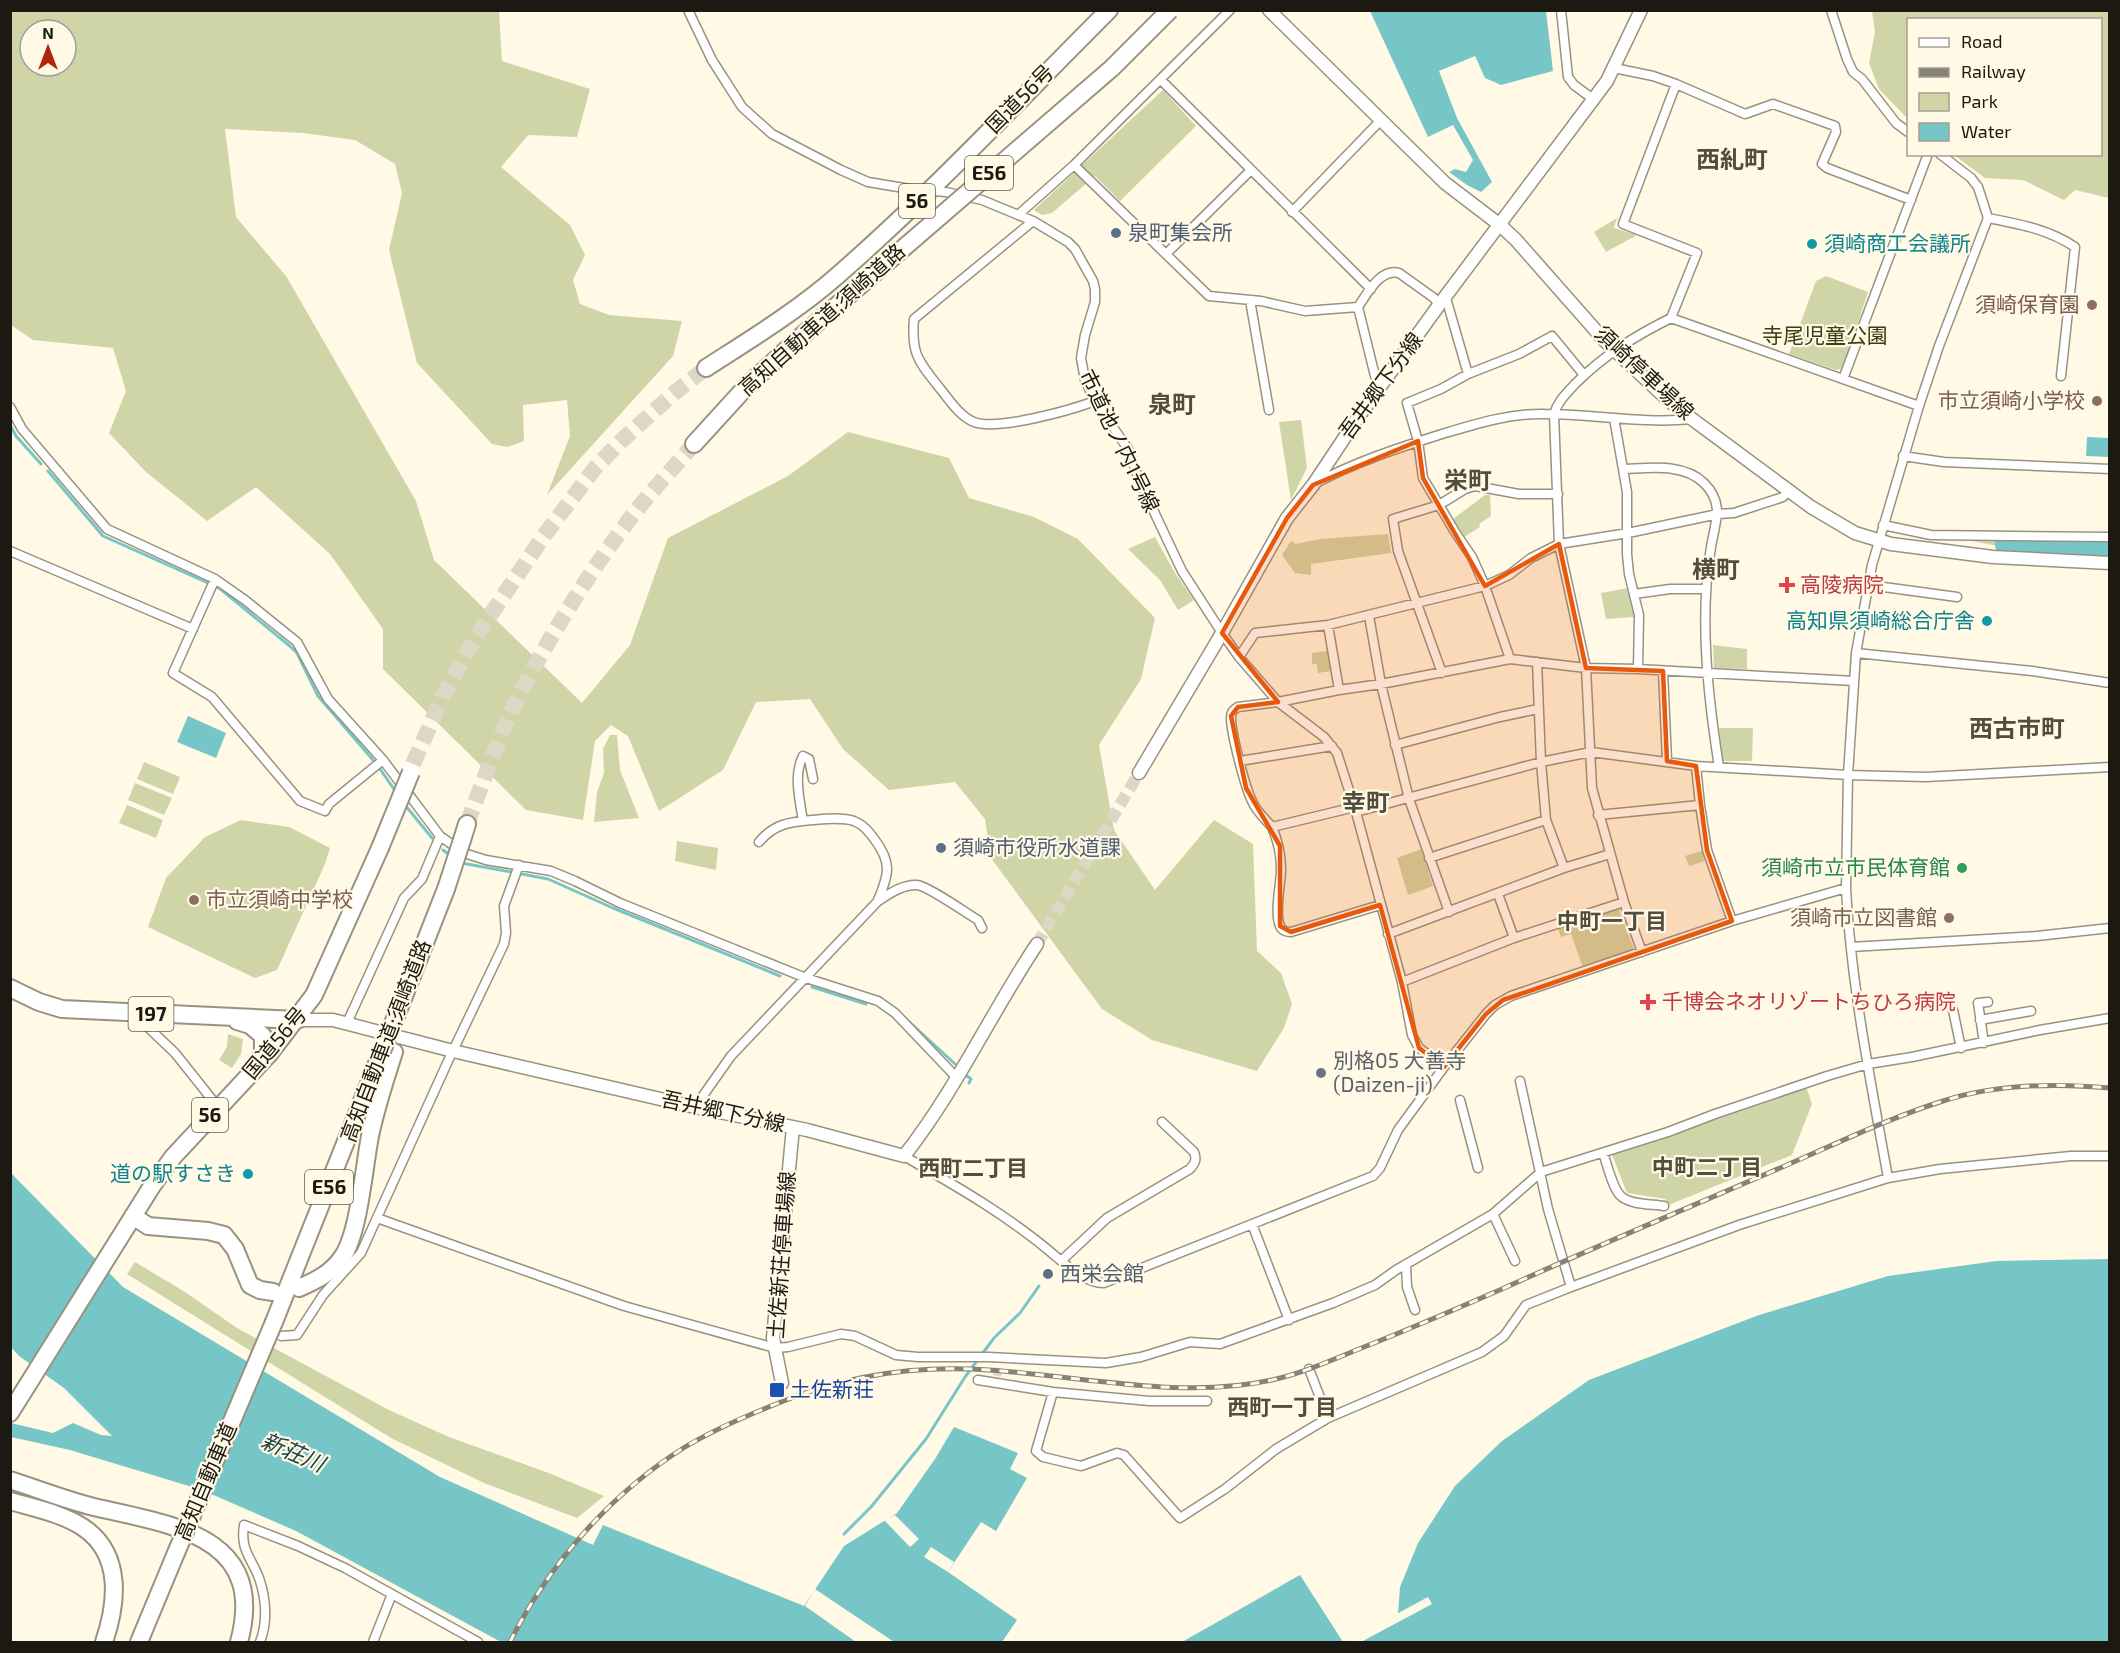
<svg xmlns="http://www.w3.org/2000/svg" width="2120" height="1653" font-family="'Exo 2','Noto Sans JP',sans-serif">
<rect width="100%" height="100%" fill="#fff9e5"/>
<path fill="#d0d5a8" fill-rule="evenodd" d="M10 11H499L502 61 590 89 577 137 528 135 501 167 570 225 585 255 573 280 580 304 609 315 682 321 673 356 547 495 570 436 567 400 523 405 524 441 507 447 492 444 417 363 389 250 402 193 395 164 355 140 303 133 225 129 236 217 286 276 416 501 434 560 582 703 630 645 668 538 788 476 848 432 949 458 969 498 1034 517 1078 539 1155 618 1141 679 1099 745 1114 830 1155 890 1214 820 1253 844 1257 951 1281 973 1292 1004 1284 1028 1257 1071 1152 1040 1102 1009 991 858 985 819 955 782 889 790 843 749 810 699 756 702 723 770 659 811 628 736 611 725 595 741 583 820 526 810 383 669V629L330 554 256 487 207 521 146 472 109 433 126 391 113 348 33 340 11 325ZM30 30H66V66H30Z
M1872 11H2109V198L2075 190 2064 200 2023 180 1985 178 1954 155 2100 154V20H1908V119L1879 89 1869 63 1875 32Z
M1163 90 1196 126 1120 201 1095 176 1052 213 1042 215 1034 210Z
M1617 218 1614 228 1637 235 1606 252 1594 232Z
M1826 276 1868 292 1843 368 1836 370 1789 354 1816 281Z
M1301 420 1307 468 1291 500 1279 422Z
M1485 495H1490L1491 516 1479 524 1480 527 1464 537 1453 519Z
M1388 534 1391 553 1311 564V575L1295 573 1282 555 1291 541 1296 544 1320 539Z
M1155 537 1175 573 1194 600 1178 610 1160 580 1128 549Z
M2022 538 2109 541V554L2003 547 1972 541Z
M1628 588 1634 617 1606 619 1601 593Z
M1713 645 1747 649V669L1714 668Z
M1328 651 1331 671 1318 673 1317 664H1312V653Z
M1719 728H1753L1752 761H1723Z
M610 735H617L620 770 639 818 594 822 597 792 604 773 603 749Z
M144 762 180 777 173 794 137 779Z
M135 783 172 798 164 815 128 800Z
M127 805 163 820 156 838 119 823Z
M241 820 289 827 330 848 325 864 277 970 255 978 148 927 166 878 205 837Z
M677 841 718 848 716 870 675 861Z
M1421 849 1433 886 1408 895 1397 858Z
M1702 851 1705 861 1689 866 1685 856Z
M1618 907 1634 949 1583 968 1571 934 1561 937 1558 929Z
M228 1034 243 1039 241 1054 232 1068 219 1060 227 1047Z
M1806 1086 1812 1104 1792 1155 1666 1206V1199L1627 1193 1612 1155Z
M135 1262 185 1292 237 1328 389 1410 449 1437 546 1472 604 1496 577 1518 484 1483 391 1438 127 1274Z"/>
<path fill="#77c6c7" d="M1370 11H1546L1553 71 1501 85 1485 78 1475 56 1439 71 1457 118 1492 182 1481 192 1467 185 1449 172 1455 169 1466 172 1473 160 1453 125 1428 137Z
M2087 437 2109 438V457L2086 456Z
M188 716 226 733 216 758 177 742Z
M10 1172 123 1287 440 1477 593 1545 603 1525 804 1606 844 1546 897 1513 935 1459 954 1427 1018 1453 1010 1469 1027 1478 996 1531 981 1522 948 1572 1017 1620 1002 1642H501L296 1531 202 1490 70 1450 11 1437V1423L53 1433 73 1423 101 1435 112 1436 64 1388 19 1356 11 1347Z
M2109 1259V1642H1345L1398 1614 1400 1587 1418 1543 1455 1486 1502 1441 1589 1380 1759 1315 1888 1276 1996 1261Z
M1300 1575 1343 1642H1182Z"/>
<path fill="#fff9e5" d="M895 1515 919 1539 910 1547 884 1520Z
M931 1547 954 1562 948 1572 924 1557Z
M815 1589 894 1642H856L805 1606Z
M1428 1597 1432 1604 1361 1642H1345Z"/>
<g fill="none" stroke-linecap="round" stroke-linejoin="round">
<path stroke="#77c6c7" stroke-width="3" d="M10 425 16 436 41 464
M48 471 103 536 208 583
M218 587 291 647 297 653 318 696 373 760
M380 769 396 792
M405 805 432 838
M443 850 451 856
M461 863 511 872
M522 874 548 879 613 908 780 976
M812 987 866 1004
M905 1018 955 1064
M967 1076 971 1079 969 1083
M844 1534 871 1507 926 1439 965 1377 994 1338 1020 1313 1039 1286"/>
<path stroke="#77c6c7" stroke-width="20" d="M2005 545 2110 549"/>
<path stroke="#ddd7c5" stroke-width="8" stroke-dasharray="8 4" stroke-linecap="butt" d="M997 1376 1000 1365"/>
<path stroke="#ddd7c5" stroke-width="12" stroke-dasharray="12 6" stroke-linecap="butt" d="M1037 944 1139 773"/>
<path stroke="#ddd7c5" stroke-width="16" stroke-dasharray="16 8" stroke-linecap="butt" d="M413 764 443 696 475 638 543 537 595 468 621 441 673 394 706 368
M467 824C485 777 502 727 526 682 559 621 597 560 640 506 657 485 676 465 694 444"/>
<g stroke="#989280" stroke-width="11">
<path id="street" d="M688 10 712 60 742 107 772 134 841 170 868 182 910 189 946 192 982 200 1033 221 1068 242 1075 249 1093 281 1095 289V302L1085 335 1081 358 1085 380 1095 401 1128 449 1139 480 1182 571 1222 633 1239 657 1278 702 1324 737 1337 753 1356 812 1402 982 1412 1035 1419 1048 1444 1067
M1561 10 1568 77 1574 85 1593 99
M1831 10 1847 59 1853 72 1862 79 1896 123 1908 132
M1614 68 1653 76 1676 84 1745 114 1773 104 1835 126 1836 132 1822 164 1827 168 1911 200
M1161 80 1371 289
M1074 165 1209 296 1261 301 1305 311 1358 307C1367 294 1380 268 1399 273L1434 298 1439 305
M1292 212 1382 119
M1018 215 1074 165 1230 10
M1988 218C2019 224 2048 229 2075 247L2061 376
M1033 221 914 319C911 353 918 361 938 386 948 398 959 416 974 422 997 431 1071 410 1095 401
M1167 253 1251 170
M1446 298 1468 374
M1250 300 1269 410
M1358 307 1375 376 1380 387
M1671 318 1919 406
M1843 379 1928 154
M10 407 22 429 107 529 215 579 245 600 297 642 328 699 383 760 440 836 464 853 486 860 551 871 575 881 620 903 806 978 878 1001 895 1013 957 1078
M1614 418 1627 492V554L1629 574 1639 615 1638 669
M1903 456 1944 462 2110 469
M1625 469C1650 468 1684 463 1704 483 1725 504 1715 522 1711 547 1699 617 1708 697 1719 767
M1314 484C1355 462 1398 448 1442 434 1475 424 1510 413 1545 414 1594 414 1643 424 1692 419
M1883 525 1931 535 2110 537
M10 551 193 629
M215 579 173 673 212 697 300 801 325 811 329 804 383 760
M1869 585 1957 597
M1634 594 1670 589H1706
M1369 616 1381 684 1409 799 1449 912
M1328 625 1339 690
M1856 653 2032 671 2110 683
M1239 657 1255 633 1328 625 1485 586 1509 575 1531 558 1559 544 1628 533 1718 514 1734 513 1783 497 1789 490
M1510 659 1485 586 1472 557 1455 532 1423 478 1418 441 1407 403 1441 389 1468 374 1519 354 1552 336 1584 375
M1537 662 1541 762 1546 820 1564 868
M1663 671 1667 761
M1442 673 1398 551 1393 519 1439 505 1465 489 1475 486 1519 494H1558
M1395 745 1500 717 1538 709
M1240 761 1332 746
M1696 766 1700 805 1707 850 1732 921
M1355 807 1272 827C1265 819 1256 811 1252 801 1245 787 1231 733 1231 718 1231 712 1233 710 1238 707L1278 702 1339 690 1381 684 1510 659 1586 668 1638 669 1854 681
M1356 812 1541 762 1591 752 1696 766 1848 775 1926 777 2110 767
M1598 815 1700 805
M803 821C800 801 793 775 803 756L809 759 813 779
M1272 827C1278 841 1281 854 1281 869 1281 884 1274 912 1280 926 1282 931 1287 932 1291 932L1380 905
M759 842C774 824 789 822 812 820 825 819 842 817 854 821 864 825 869 832 875 840 892 863 889 874 878 900
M1429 858 1546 820
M1846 888C1851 985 1871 1083 1888 1178
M1498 894 1514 938 1624 902
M1388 934 1564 868 1610 854
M1851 947 2037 936 2110 928
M1642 952 1624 902 1592 788 1586 668 1559 544 1554 414C1558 401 1566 394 1575 384 1604 355 1635 336 1671 318L1697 253 1623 224 1676 84
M1402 982 1514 938
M1953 1010 1961 1048
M133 1013 175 1053 218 1107
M1980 1020 2031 1011
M347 1023 404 898 422 879 440 836
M1984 1043 1978 1003 1988 1002
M1520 1081 1548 1209 1571 1287
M1460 1100 1478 1168
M695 1107 731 1056 878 901C889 894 903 884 917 885 928 886 966 913 978 920L982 928
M1603 1153C1607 1163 1613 1191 1622 1197 1632 1205 1652 1204 1664 1206
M904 1156C956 1186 1007 1215 1053 1254 1067 1266 1085 1283 1104 1283L1373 1176 1380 1168 1398 1130 1444 1067 1486 1014 1495 1005 1511 996 1732 921 1846 888 1848 775 1856 653 1872 565 1919 406 1939 346 1988 218 1978 187 1971 178 1940 154
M1493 1214 1515 1261
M377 1218 624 1306 775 1348 788 1347 841 1334 855 1336 896 1355 918 1357H989L1106 1363 1141 1357 1190 1342 1220 1344 1333 1303 1375 1285 1396 1270 1493 1214 1541 1172 1668 1132 1715 1114 1827 1076 1868 1064 1912 1057 2040 1030 2110 1018
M1252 1224 1289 1320
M1061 1261 1107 1218 1190 1169C1195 1163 1197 1160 1194 1152L1162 1122
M1406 1264 1407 1287 1415 1310
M281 1336 297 1335 323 1295 361 1253 448 1061 504 944 506 933 504 906 519 865
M1309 1369 1328 1418
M978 1380 1053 1392 1149 1401H1207
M1053 1392 1036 1451 1043 1457 1081 1466 1117 1453 1124 1455 1180 1518 1225 1489 1276 1449 1328 1418 1482 1352 1504 1336 1526 1305 1571 1287 1739 1225 1888 1178 1940 1169 2071 1156H2110
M260 1642C268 1622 266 1598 259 1578 251 1557 240 1550 244 1525L298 1546 345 1568 478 1642
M373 1642 392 1594"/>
</g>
<g stroke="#989280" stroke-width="15">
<path id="secondary" d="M1269 10 1445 183 1500 225 1516 240 1605 341 1666 398 1692 419 1811 507 1855 533 1891 544 1993 557 2110 563
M1139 773 1222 633 1287 518 1313 485 1361 413 1439 305 1607 81 1641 10
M297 1020H333L453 1051 695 1107 807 1130 904 1156C956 1090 991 1013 1037 944
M782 1383 773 1338 793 1127"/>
</g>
<g stroke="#989280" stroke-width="20">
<path id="highway" d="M706 368C751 339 797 311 837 276 932 193 1019 100 1109 10
M694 444 746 387 805 333
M462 840 467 824
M10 988 39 1002 62 1009 297 1020
M402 1001 446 889
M237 1021 250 1025 263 1036V1052L259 1063
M133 1216 148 1226 208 1231 224 1235 235 1249 250 1285 260 1290 273 1292
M299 1288C317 1280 332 1273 343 1256 359 1232 364 1167 370 1136 376 1107 385 1080 394 1052
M274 1322 382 1051
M10 1413 152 1186 173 1157 270 1053 314 995 380 848
M10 1480C38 1489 66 1500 94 1507 171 1525 268 1535 239 1642
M10 1501C34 1508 64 1514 84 1528 123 1555 117 1604 104 1642
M139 1642 176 1553"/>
</g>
<use href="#street" stroke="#fff" stroke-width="8"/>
<use href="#secondary" stroke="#fff" stroke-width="12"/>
<use href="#highway" stroke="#fff" stroke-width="16"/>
<g stroke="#868275" stroke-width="5">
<path id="rail" d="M510 1642C549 1564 610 1494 685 1447 715 1429 748 1415 781 1402 847 1375 919 1365 989 1370 1081 1376 1181 1400 1272 1380 1304 1373 1334 1359 1364 1347 1410 1329 1456 1309 1502 1289 1597 1246 1692 1206 1787 1165 1838 1143 1889 1118 1943 1101 1996 1084 2055 1083 2110 1088"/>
</g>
<use href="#rail" stroke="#fff9e5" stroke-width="3" stroke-dasharray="9" stroke-linecap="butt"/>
<g stroke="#989280" stroke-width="20" stroke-linecap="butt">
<path id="highway-bridge" d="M805 333 1112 68 1170 10
M380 848 411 772
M446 889 462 840
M382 1051 402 1001
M176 1553 274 1322"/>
</g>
<use href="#highway-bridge" stroke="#fff" stroke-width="16"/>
</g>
<path fill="#e8590c" fill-opacity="0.2" stroke="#e8590c" stroke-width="4.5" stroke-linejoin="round" d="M1418 441 1423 478 1485 586 1559 544 1586 668 1663 671 1667 761 1696 766 1707 850 1732 921 1503 1000 1486 1014 1444 1067 1419 1048 1380 905 1291 932 1280 926V846L1246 788 1231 716 1238 707 1278 702 1222 633 1287 518 1313 485Z"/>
<g fill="#5c6f8a" stroke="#fff9e5" stroke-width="2">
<circle cx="1116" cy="233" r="6"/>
<circle cx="941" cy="848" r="6"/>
<circle cx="1048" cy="1274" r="6"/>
</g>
<g fill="#0f9aa8" stroke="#fff9e5" stroke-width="2">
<circle cx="1812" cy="244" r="6"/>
<circle cx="1987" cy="621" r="6"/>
<circle cx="248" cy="1174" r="6"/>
</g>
<g fill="#8d6e63" stroke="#fff9e5" stroke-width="2">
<circle cx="2092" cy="305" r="6"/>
<circle cx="2097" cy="401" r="6"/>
<circle cx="194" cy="900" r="6"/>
<circle cx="1949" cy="918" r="6"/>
</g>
<g fill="#e0444e" stroke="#fff9e5" stroke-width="2">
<path d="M1784 576h6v6h6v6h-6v6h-6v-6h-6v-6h6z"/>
<path d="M1645 993h6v6h6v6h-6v6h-6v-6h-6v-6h6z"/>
</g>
<circle fill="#2e9e5b" stroke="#fff9e5" stroke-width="2" cx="1962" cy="868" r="6"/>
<circle fill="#6b7280" stroke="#fff9e5" stroke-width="2" cx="1321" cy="1073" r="6"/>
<rect fill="#1a4fb4" stroke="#fff9e5" stroke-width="2" x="769" y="1382" width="16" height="16" rx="3"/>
<g text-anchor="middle" stroke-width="4.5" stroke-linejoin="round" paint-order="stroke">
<g fill="#fff9e5" stroke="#5f5c51" stroke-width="1.5">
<rect x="965" y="156" width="48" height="34" rx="4.5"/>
<rect x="899" y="184" width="36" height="34" rx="4.5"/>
<rect x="128.5" y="997" width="45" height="34" rx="4.5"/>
<rect x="192" y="1098" width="36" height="34" rx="4.5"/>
<rect x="305" y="1170" width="48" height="34" rx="4.5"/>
</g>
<g font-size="20" font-weight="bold" fill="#1b1912">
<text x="989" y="180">E56</text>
<text x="917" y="208">56</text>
<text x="151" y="1021">197</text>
<text x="210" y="1122">56</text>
<text x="329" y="1194">E56</text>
</g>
<g font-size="21" fill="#1b1912" stroke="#fff9e5">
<text transform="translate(1020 99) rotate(-45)" y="7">国道56号</text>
<text transform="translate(822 320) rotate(-42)" y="7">高知自動車道;須崎道路</text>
<text transform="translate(1644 373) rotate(43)" y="7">須崎停車場線</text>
<text transform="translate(1381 386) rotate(-54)" y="7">吾井郷下分線</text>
<text transform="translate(1119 441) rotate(64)" y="7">市道池ノ内1号線</text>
<text transform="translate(386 1041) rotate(-69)" y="7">高知自動車道;須崎道路</text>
<text transform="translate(275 1043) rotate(-50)" y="7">国道56号</text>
<text transform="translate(723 1112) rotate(12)" y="7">吾井郷下分線</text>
<text transform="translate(782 1255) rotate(-86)" y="7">土佐新荘停車場線</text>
<text transform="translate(206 1482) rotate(-67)" y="7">高知自動車道</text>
</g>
<g font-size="21" fill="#4e5e75" stroke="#fff9e5" text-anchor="start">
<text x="1128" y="240">泉町集会所</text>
<text x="953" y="855">須崎市役所水道課</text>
<text x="1060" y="1281">西栄会館</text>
</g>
<g font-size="21" fill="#0d838f" stroke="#fff9e5" text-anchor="end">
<text x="1824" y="251" text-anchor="start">須崎商工会議所</text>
<text x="1975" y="628">高知県須崎総合庁舎</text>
<text x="236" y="1181">道の駅すさき</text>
</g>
<g font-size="21" fill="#785e54" stroke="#fff9e5" text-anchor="end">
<text x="2080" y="312">須崎保育園</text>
<text x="2085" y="408">市立須崎小学校</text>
<text x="206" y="907" text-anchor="start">市立須崎中学校</text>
<text x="1937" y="925">須崎市立図書館</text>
</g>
<g font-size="21" fill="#3b3e11" stroke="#fff9e5">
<text x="1825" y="343">寺尾児童公園</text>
</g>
<g font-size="21" fill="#be3a42" stroke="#fff9e5" text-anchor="start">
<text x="1800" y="592">高陵病院</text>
<text x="1662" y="1009">千博会ネオリゾートちひろ病院</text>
</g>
<g font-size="21" fill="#27864d" stroke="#fff9e5" text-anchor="end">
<text x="1950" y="875">須崎市立市民体育館</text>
</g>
<g font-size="21" fill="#5b616d" stroke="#fff9e5" text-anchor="start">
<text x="1333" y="1068">別格05 大善寺<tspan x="1333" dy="24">(Daizen-ji)</tspan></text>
</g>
<g font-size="21" fill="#164399" stroke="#fff9e5" text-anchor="start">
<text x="790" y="1397">土佐新荘</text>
</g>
<g font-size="22" font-weight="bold" fill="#524d3d" stroke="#fff9e5">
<text x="1612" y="929">中町一丁目</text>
<text x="1707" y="1175">中町二丁目</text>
<text x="973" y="1176">西町二丁目</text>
<text x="1282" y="1415">西町一丁目</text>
</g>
<g font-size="22" font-style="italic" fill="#1d4343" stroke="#fff9e5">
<text transform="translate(293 1452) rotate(23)" y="8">新荘川</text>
</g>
<g font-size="24" font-weight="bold" fill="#524d3d" stroke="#fff9e5">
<text x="1732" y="168">西糺町</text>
<text x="1172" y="413">泉町</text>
<text x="1468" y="489">栄町</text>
<text x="1716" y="578">横町</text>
<text x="2017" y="737">西古市町</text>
<text x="1366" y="811">幸町</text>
</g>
</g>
<rect width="2120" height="1653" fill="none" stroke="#1b1912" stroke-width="24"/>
<rect x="1907" y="18" width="195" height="138" fill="#fff9e5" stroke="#a49f91" stroke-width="1.5"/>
<rect x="1919" y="38" width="30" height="9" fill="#ffffff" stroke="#a49f91" stroke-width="1.5"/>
<text x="1961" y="48" font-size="18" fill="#1b1912">Road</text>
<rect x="1919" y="68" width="30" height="9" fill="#868275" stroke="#a49f91" stroke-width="1.5"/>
<text x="1961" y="78" font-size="18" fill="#1b1912">Railway</text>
<rect x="1919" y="93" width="30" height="18" fill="#d0d5a8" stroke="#a49f91" stroke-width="1.5"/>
<text x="1961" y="108" font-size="18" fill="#1b1912">Park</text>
<rect x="1919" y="123" width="30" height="18" fill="#77c6c7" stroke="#a49f91" stroke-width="1.5"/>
<text x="1961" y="138" font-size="18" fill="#1b1912">Water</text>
<g transform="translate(48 48)"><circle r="28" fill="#fff9e5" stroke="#a49f91" stroke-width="1.5"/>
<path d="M0-4.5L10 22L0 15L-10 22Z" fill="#b3260b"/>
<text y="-9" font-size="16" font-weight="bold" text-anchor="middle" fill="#1b1912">N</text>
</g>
</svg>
